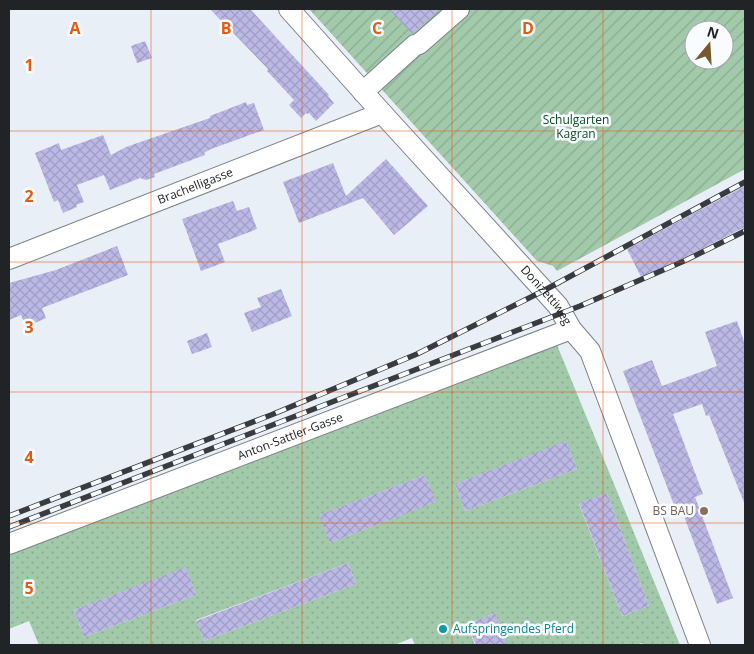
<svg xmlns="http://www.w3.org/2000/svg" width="754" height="654" font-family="'Open Sans',sans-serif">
<defs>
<pattern id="park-dots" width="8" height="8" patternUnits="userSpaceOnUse" patternTransform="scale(1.25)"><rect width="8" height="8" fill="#a2c9aa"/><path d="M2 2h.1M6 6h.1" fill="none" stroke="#8bac92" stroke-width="1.8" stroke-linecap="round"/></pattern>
<pattern id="garden-furrows" width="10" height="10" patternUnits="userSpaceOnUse" patternTransform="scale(1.25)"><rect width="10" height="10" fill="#a2c9aa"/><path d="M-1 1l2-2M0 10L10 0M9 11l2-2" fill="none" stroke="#8bac92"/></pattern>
<pattern id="building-cross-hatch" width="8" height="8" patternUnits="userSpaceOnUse" patternTransform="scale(1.25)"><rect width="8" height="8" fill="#bbb8e5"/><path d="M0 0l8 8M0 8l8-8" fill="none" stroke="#a09ec4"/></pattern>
</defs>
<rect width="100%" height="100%" fill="#e8eff7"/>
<path fill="url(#park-dots)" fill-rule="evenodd" d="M557 345 680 645H644L642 643 636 645H506L495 613 467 624 475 645H415L412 638 394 645H39L29 621 9 629V555ZM566 442 577 469 465 511 455 484ZM425 475 435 502 330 543 320 515ZM607 493 649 606 622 616 579 504ZM348 563 356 584 204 641 196 620ZM186 568 196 595 84 637 74 610Z"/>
<path fill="url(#garden-furrows)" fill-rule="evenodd" d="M309 9H745V169L557 271 553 266 537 261ZM694 30H724V60H694Z"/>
<path fill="url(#building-cross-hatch)" d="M210 9H250L329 95 328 96 334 103 316 121 309 113 307 114 306 113 301 118 289 105 294 100 267 71 268 69Z
M389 9H440L412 34Z
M145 41 152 58 137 63 131 46Z
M246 102 247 105 254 103 264 130 211 149 204 153 205 155 154 174 155 177 146 180 140 178 110 190 104 175 77 185 84 202 76 205 77 207 63 213 58 200 54 202 35 153 59 143 61 150 103 135 111 155 126 147 210 118V116Z
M386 159 428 206 394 235 363 198 299 223 283 182 333 163 346 196Z
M745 186V227L642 279 627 249Z
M233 201 237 211 249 207 257 229 218 244 225 262 201 271 182 219Z
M117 246 128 275 42 308 46 318 26 327 21 315 9 320V283L56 270Z
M281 289 292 316 252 332 244 313 261 307 257 298Z
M737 321 745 344V505L709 415 706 416 702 404 673 414 703 494 695 497 733 598 717 604 679 503 674 505 623 371 652 360 662 386 717 366 705 332Z
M207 333 212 347 192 354 187 341Z
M566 441 577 469 465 511 455 484Z
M425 475 436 502 330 543 319 515Z
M607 493 649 606 622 616 579 503Z
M348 563 356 584 204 641 196 621Z
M186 567 196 595 84 637 74 610Z
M495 613 507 645H476L467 624Z"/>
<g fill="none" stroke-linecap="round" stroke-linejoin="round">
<g stroke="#7b8188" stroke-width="22">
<g id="minor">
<path id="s1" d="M289 9 382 113 558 306 571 329 590 351 700 645"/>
<path d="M363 92 415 45 419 44 459 9"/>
<path id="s2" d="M9 259 382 113"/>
<path id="s3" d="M9 544 571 329"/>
</g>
</g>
<use href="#minor" stroke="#fff" stroke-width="20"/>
<g stroke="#383b3f" stroke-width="5.5">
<path id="rail" d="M9 516 271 415 417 354 543 291 745 182
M9 527 580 306 684 261 745 231"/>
</g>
<use href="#rail" stroke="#f9fcff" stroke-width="4" stroke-dasharray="11" stroke-linecap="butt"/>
</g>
<path fill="none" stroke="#e8590c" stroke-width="1" stroke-opacity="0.55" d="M151 9V645M302 9V645M452 9V645M603 9V645M9 131H745M9 262H745M9 392H745M9 523H745"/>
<circle fill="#8d6e63" stroke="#f9fcff" stroke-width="2" cx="704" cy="511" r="5"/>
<circle fill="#0f9aa8" stroke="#f9fcff" stroke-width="2" cx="443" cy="629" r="5"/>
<g text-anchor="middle" stroke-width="5" stroke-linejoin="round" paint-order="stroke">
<g font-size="12" fill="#0c4d24" stroke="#f9fcff">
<text x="576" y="124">Schulgarten<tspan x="576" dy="14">Kagran</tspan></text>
</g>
<g font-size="12" fill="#212427" stroke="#f9fcff">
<text dy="4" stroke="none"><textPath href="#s2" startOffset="200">Brachelligasse</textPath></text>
<text dy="4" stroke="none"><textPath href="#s1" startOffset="385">Donizettiweg</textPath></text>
<text dy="4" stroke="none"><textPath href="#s3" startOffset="301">Anton-Sattler-Gasse</textPath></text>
</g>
<g font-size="12" fill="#785e54" stroke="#f9fcff" text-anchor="end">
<text x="694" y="515">BS BAU</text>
</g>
<g font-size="12" fill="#0d838f" stroke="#f9fcff" text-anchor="start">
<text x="453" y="633">Aufspringendes Pferd</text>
</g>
</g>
<g font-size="16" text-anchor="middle" font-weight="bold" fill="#e8590c" stroke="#f9fcff" stroke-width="5" stroke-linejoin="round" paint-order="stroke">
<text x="75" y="34">A</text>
<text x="226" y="34">B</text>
<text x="377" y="34">C</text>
<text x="528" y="34">D</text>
<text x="29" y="71">1</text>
<text x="29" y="202">2</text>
<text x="29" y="333">3</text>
<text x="29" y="463">4</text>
<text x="29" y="594">5</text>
</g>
<rect width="754" height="654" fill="none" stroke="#212427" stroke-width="20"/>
<g transform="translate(709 45) rotate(18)"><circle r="24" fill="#f9fcff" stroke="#a3a6a9"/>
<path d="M0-4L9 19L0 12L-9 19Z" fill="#76592d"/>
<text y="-8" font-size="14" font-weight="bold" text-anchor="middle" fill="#212427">N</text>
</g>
</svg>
